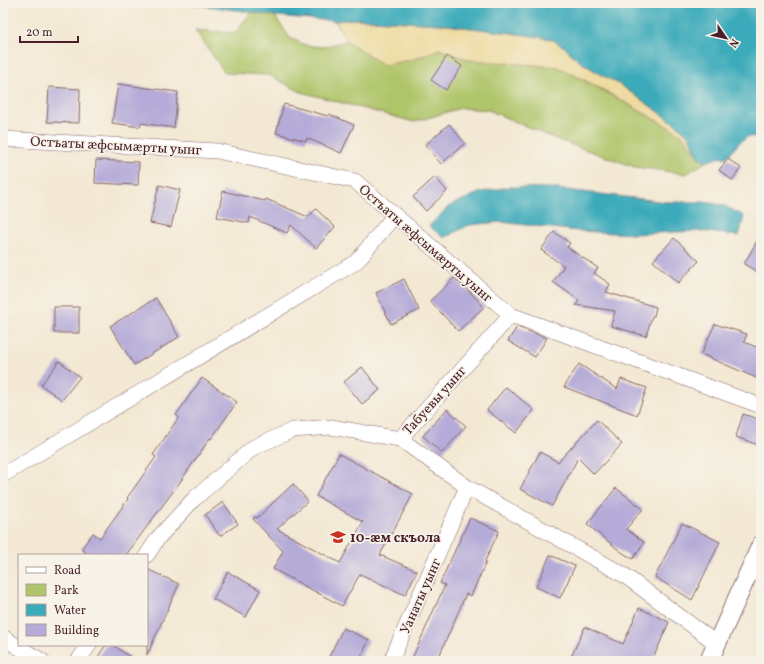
<svg xmlns="http://www.w3.org/2000/svg" width="764" height="664" font-family="Vollkorn,serif">
<rect width="100%" height="100%" fill="#f7f3e8"/>
<filter id="ink" filterUnits="userSpaceOnUse"><feTurbulence type="fractalNoise" baseFrequency=".025" numOctaves="2"/><feDisplacementMap in="SourceGraphic" scale="8" xChannelSelector="R" yChannelSelector="G"/><feConvolveMatrix kernelMatrix="1 2 1 2 8 2 1 2 1" color-interpolation-filters="sRGB"/></filter>
<filter id="wash" filterUnits="userSpaceOnUse"><feTurbulence type="fractalNoise" baseFrequency=".012" numOctaves="4" result="noise"/><feDisplacementMap in="SourceGraphic" scale="16" xChannelSelector="R" yChannelSelector="G"/><feGaussianBlur stdDeviation="0.9" result="paint"/><feColorMatrix in="noise" values="0 0 0 0 0 0 0 0 0 0 0 0 0 0 0 0 0 1.4 0 .05"/><feComposite in="paint" operator="in"/></filter>
<g filter="url(#wash)">
<rect width="100%" height="100%" fill="#f3e8d3"/>
<path fill="#afc569" stroke="#7c724a" d="M251 12 275 16 290 38 305 45 322 47 347 41 384 65 414 59 439 49 470 60 558 67 597 87 681 134 698 154 699 158 706 162 686 174 635 167 558 140 488 110 461 108 414 122 301 92 269 75 225 73 195 30 235 33Z"/>
<path fill="#eeda9e" stroke="#9c7c64" d="M357 19 439 24 511 33 551 39 563 46 579 61 600 74 619 84 676 124 689 136 698 154 681 134 598 87 558 67 470 60 439 49 414 59 384 65 347 41 335 21Z"/>
<path fill="#3baaba" stroke="#426472" d="M182 3H758L761 6V142L754 137 749 136 740 142 727 157 717 158 706 162 699 157 689 136 676 124 619 84 600 74 579 61 563 46 551 39 511 33 439 24 357 19 335 21 275 16 251 12Z
M509 187 550 188 667 202H704L723 205 744 216 739 236 700 231 633 234 578 231 500 222 469 225 444 238 429 226 449 206 481 192Z"/>
<g id="blocks">
<path fill="#b5abd8" d="M447 56 462 66 446 90 431 80Z
M118 84 178 92 174 128 141 123 140 127 112 123Z
M49 87 80 89 79 123 47 122Z
M284 104 328 116 329 114 354 125 341 153 307 138 306 141 276 133Z
M449 124 465 143 441 164 425 145Z
M728 159 741 168 732 180 719 170Z
M96 160 139 162 138 185 95 183Z
M435 177 447 191 426 211 413 197Z
M159 185 180 190 171 227 150 223Z
M223 191 265 201 266 199 308 217 316 209 335 227 316 248 291 225 287 233 250 217 249 223 217 217Z
M554 232 570 243 567 247 598 268 594 273 610 284 606 292 656 307 654 316H652L646 336 611 326 615 311 576 305 579 300 553 282 564 266 541 250Z
M761 234V274L744 264Z
M674 238 699 261 678 283 653 261Z
M454 278 469 291 484 307 458 331 430 301Z
M404 279 419 310 391 324 376 293Z
M156 298 179 337 134 365 110 326Z
M54 307H79V333H54Z
M715 324 747 334 744 342 761 349V380L701 354Z
M517 327 547 338 535 357 508 341Z
M59 361 80 377 62 400 41 385Z
M579 364 617 389 621 379 647 388 637 415 564 387Z
M362 367 380 390 362 404 344 382Z
M202 378 237 402 211 439 210 438 180 482 126 555H89L81 549 93 533 100 538 128 499 127 498 156 457 153 455 179 417 176 415Z
M506 387 534 410 516 433 487 410Z
M447 409 466 426 442 453 423 436Z
M743 414 761 420V446L736 437Z
M597 420 622 444 594 474 578 458 552 506 520 489 540 452 558 462Z
M339 454 413 494 380 555 417 571 405 595 360 574 342 606 273 569 283 551 253 519 255 517 257 518 293 484 308 501 277 529 340 563 363 522 316 496Z
M616 488 643 509 626 529 644 542 633 559 620 551 587 524Z
M223 502 238 524 220 536 205 515Z
M470 518 499 531 485 561 486 562 471 596 466 594 437 661H411L445 585 440 583Z
M682 523 720 542 692 600 655 577Z
M550 555 575 566 560 598 536 587Z
M147 569 179 584 147 655Z
M228 572 260 590 246 617 213 599Z
M639 608 669 622 652 661H569L585 627 623 644Z
M343 628 369 640 359 661H327Z
M106 645H113L136 661H95Z"/>
</g>
</g>
<g filter="url(#ink)">
<use href="#blocks" fill-opacity="0" stroke="#856566" stroke-width="1"/>
<g fill="none" stroke-linecap="round" stroke-linejoin="round">
<g stroke="#856566" stroke-width="16">
<path id="minor" d="M3 139 217 151 355 181 511 315 761 406
M400 439 467 487 624 575 717 644
M3 475 356 262 395 215
M147 555 158 538 194 499 254 447 293 430 331 427 400 439 511 315
M3 637 18 647 42 661
M78 661 89 645
M391 661 467 487"/>
</g>
<g stroke="#856566" stroke-width="20">
<path id="tertiary" d="M709 661 761 545"/>
</g>
<use href="#minor" stroke="#fff" stroke-width="15"/>
<use href="#tertiary" stroke="#fff" stroke-width="18"/>
</g>
</g>
<defs>
<g id="school-bare" transform="scale(1.2)"><path d="M0-5L7-2L0 1L-7-2ZM-4 1L0 2.5L4 1V4Q0 6-4 4Z" fill="#c8321e" stroke="#f7f3e8" stroke-width="2.5" paint-order="stroke"/></g>
</defs>
<g fill-rule="evenodd">
<use href="#school-bare" x="338" y="537"/>
</g>
<g text-anchor="middle" stroke-width="3.5" stroke-linejoin="round" paint-order="stroke">
<g font-size="14" fill="#4a1f2b" stroke="#f7f3e8">
<text transform="translate(116 145) rotate(3)" y="5">Остъаты æфсымæрты уынг</text>
<text transform="translate(426 243) rotate(41)" y="5">Остъаты æфсымæрты уынг</text>
<text transform="translate(434 400) rotate(-48)" y="5">Табуевы уынг</text>
<text transform="translate(420 596) rotate(-66)" y="5">Уанаты уынг</text>
</g>
<g font-size="14" font-weight="bold" fill="#4a1f2b" stroke="#f7f3e8" text-anchor="start">
<text x="350" y="542">10-æм скъола</text>
</g>
</g>
<rect width="764" height="664" fill="none" stroke="#f7f3e8" stroke-width="16"/>
<rect x="18" y="554" width="130" height="92" fill="#f7f3e8" stroke="#b29e9c"/>
<rect x="26" y="567" width="20" height="6" fill="#ffffff" stroke="#b29e9c"/>
<text x="54" y="574" font-size="12" fill="#4a1f2b">Road</text>
<rect x="26" y="584" width="20" height="12" fill="#afc569" stroke="#b29e9c"/>
<text x="54" y="594" font-size="12" fill="#4a1f2b">Park</text>
<rect x="26" y="604" width="20" height="12" fill="#3baaba" stroke="#b29e9c"/>
<text x="54" y="614" font-size="12" fill="#4a1f2b">Water</text>
<rect x="26" y="624" width="20" height="12" fill="#b5abd8" stroke="#b29e9c"/>
<text x="54" y="634" font-size="12" fill="#4a1f2b">Building</text>
<g transform="translate(726 38) rotate(124)" stroke="#f7f3e8" stroke-width="3" paint-order="stroke">
<path d="M0-3L7 15L0 10L-7 15Z" fill="#4a1f2b"/>
<text y="-6" font-size="11" font-weight="bold" text-anchor="middle" fill="#4a1f2b">N</text>
</g>
<path d="M20 36v6h58v-6" fill="none" stroke="#4a1f2b" stroke-width="2"/>
<text x="26" y="36" font-size="12" fill="#4a1f2b" stroke="#f7f3e8" stroke-width="3" paint-order="stroke">20 m</text>
</svg>
